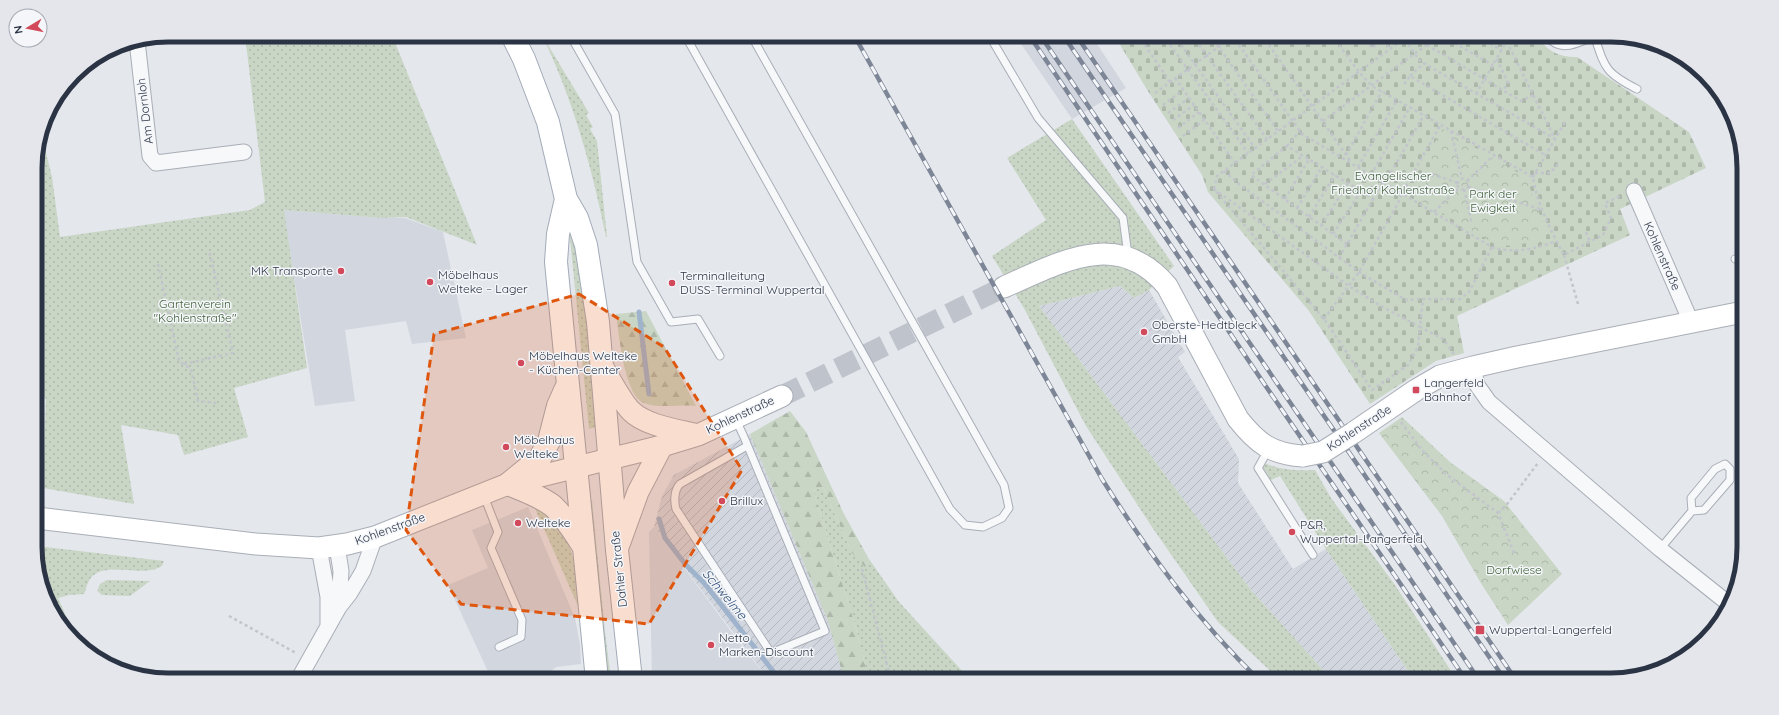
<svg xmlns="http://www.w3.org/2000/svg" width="1779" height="715" font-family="Quicksand,sans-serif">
<defs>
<pattern id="industrial-furrows" width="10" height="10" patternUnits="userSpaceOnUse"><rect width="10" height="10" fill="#d2d6de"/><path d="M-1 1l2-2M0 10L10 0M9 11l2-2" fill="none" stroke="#b4b8c0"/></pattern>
<pattern id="grass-dots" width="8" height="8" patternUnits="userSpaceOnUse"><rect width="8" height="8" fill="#c9d6c5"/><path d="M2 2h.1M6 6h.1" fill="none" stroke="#adb8ab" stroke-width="1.8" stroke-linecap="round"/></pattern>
<pattern id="forest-firs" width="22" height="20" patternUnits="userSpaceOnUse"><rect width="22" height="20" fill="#c9d6c5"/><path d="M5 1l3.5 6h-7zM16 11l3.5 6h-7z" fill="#adb8ab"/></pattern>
<pattern id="cemetery-stones" width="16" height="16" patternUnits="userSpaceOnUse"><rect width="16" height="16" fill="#c9d6c5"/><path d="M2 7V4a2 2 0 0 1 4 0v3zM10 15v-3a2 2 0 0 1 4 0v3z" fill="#adb8ab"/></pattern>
<pattern id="park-crowns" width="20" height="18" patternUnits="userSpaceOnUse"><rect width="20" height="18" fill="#c9d6c5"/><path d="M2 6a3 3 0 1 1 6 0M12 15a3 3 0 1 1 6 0" fill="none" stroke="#adb8ab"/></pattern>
</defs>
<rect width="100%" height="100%" fill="#e4e7ec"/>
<path fill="#d2d6de" d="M1015 35H1091L1126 88 1072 119Z
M283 210 382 218H405L443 232 466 338 412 344 406 321 345 330 355 401 315 406Z
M528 507 575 618 580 645 581 664 556 667 541 680H492L448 585 488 568 472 530Z
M654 527 738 641 769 680H652L649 532Z"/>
<path fill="url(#industrial-furrows)" d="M1120 286 1134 298 1149 290 1185 352 1178 357 1239 459 1238 483 1293 569 1326 549 1414 680H1332L1251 590 1039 306Z
M750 434 828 621 844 680H769L654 527 662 496 674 475Z"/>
<path fill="url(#grass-dots)" d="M245 35H392L477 245 406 217 382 218 284 210 307 368 234 388 248 437 184 455 178 435 121 425 134 504 43 488 46 399 42 395 36 362 35 159 42 136 52 177 60 237 250 210 265 202Z
M542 35 589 113 586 115 593 127 590 129 597 141 607 237H606C592 167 573 100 542 35Z
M1072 119 1174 266 1149 290 1134 298 1120 286 1039 306 1251 590 1332 680H1280L1218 622 1152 527 1086 426 1025 310 992 256 1046 220 1007 158Z
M568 218 580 259 599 426 589 429Z
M1264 463C1281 470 1297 471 1315 470L1331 498 1395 585 1457 680H1414L1326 549 1280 476 1271 480 1262 466Z
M823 487 852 553 865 566 869 559 899 602 965 674 974 680H869L854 621 813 490Z
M592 500 605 631 611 680H606L588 501Z
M536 502C544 511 553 520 561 530 575 548 578 584 581 607L578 606 533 504Z
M37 546 164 561 162 566C142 579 105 559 90 579 87 583 86 590 84 594L69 595 58 598 67 618 64 627 38 573Z
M107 580 150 581 130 596 102 595 97 591 100 584Z"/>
<path fill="url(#forest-firs)" d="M646 311 696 406C680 404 659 409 644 403 624 395 619 334 616 314Z
M790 411 806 432 844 514 869 559 865 567 852 553 823 487 813 490 854 621 869 680H844L828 621 750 434Z"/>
<path fill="url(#cemetery-stones)" d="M1112 35H1535C1549 51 1556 57 1577 57L1689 132 1706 168 1620 209 1630 235 1457 316 1464 353 1436 361 1370 404 1309 311 1208 192 1202 175 1146 88 1119 43Z"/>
<path fill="url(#park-crowns)" d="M1443 129 1529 179 1530 188 1546 232 1541 240 1511 246 1493 243 1418 199 1435 165 1425 159Z
M1402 417 1450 462 1504 501 1562 574 1508 625 1482 585 1442 516 1379 433Z"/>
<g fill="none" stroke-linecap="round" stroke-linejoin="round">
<path stroke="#9fb4cc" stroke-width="5" d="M639 312 649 394
M659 519 665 538 685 564 705 584 780 680"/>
<path stroke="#bfc3cb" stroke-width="21" stroke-dasharray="21 10" stroke-linecap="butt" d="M782 396 1004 287"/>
<g stroke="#a9aeb7" stroke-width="9">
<path id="lane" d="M570 35 615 114 637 262 671 322 698 319 720 356
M685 35 950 509 965 525 983 527 1002 518 1009 508 1004 485 751 35
M989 35 1038 118 1123 218 1128 255
M1594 35C1605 68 1605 73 1637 89
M1735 259 1743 257
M736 420 744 437 825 631 771 653 676 509C674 501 674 490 680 484L747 446
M1268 450 1258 468 1313 555
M484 496 498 532 491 548 522 620 521 637 499 647
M1660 549 1692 511 1704 510 1730 480V469L1725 464 1715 469 1691 498 1692 511"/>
</g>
<g stroke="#a9aeb7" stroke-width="17">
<path id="street" d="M1551 35C1562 47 1574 40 1587 35
M137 41 150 156 156 163 244 152
M1634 191 1691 322
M1473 367 1477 385 1489 402 1660 549 1729 604
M337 546 341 571 339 607
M319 548 328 597V626
M298 680 339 607 350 593 363 571 375 537"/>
</g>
<g stroke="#a9aeb7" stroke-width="23">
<path id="secondary" d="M1004 287C1061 262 1118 228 1167 286L1238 419C1257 443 1271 454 1303 456
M601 364C609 377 621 401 631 411 646 426 678 430 698 435
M1353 433 1416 390 1440 376 1473 367 1517 357 1743 312
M37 518 256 544 319 548 347 544 375 537 508 484 662 446 698 435 782 396
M617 550 638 492 662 446"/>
</g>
<g stroke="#a3abb8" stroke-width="24">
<path id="primary" d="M512 35 524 59 548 122 566 199 577 218 586 245 598 322 617 550 631 680
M566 199 558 234 556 262 597 680
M566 388 558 406 549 441 540 458 508 484C523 490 540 496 553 506 565 517 574 532 583 546"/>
</g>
<path stroke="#c2c5cb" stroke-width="2.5" stroke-dasharray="3 3" stroke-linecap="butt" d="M1138 35 1170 82
M1163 35 1248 153
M1174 35 1255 148
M1192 35 1267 139
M1210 35 1278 131
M1232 35 1302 134 1492 247C1513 254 1536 249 1556 241
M1262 35 1351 162
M1332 35 1359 72 1372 86 1533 177C1536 202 1552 233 1564 255L1603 235 1611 218 1605 203 1620 196
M1362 35 1372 48 1383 40
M1380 35 1390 49
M1401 35 1420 61 1555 139 1507 42
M1474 35 1502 50
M1427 45 1521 101 1533 95
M1497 59 1508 83 1503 91
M1410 76 1424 63
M1175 78 1235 163
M1404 84 1410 76 1545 155
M1155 93 1235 35
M1476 94 1510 35
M1163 105 1183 90
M1168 113 1189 98
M1173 120 1194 105
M1323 121 1440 35 1493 65
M1178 128 1199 112
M1451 131 1462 179
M1183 136 1204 120
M1287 146 1300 131
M1346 155 1382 91
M1358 167 1397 100
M1224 171 1239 184 1359 272 1406 300 1423 299
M1535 173H1550L1559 163
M1432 174 1458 183
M1371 175 1410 107
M1533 177 1565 122
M1457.5 184a5.5 5.5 0 1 1 11 0a5.5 5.5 0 1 1-11 0Z
M1467 181 1494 155
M1385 183 1424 115
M1265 184 1299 159 1302 155
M1468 187 1543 210
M1214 189 1349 286 1379 305 1420 327 1418 347 1408 365 1372 390 1324 319Z
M1214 189 1217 176 1224 171 1409 35
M1464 189 1472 224
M1285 199 1309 159
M1297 208 1322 167
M1434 212 1459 188
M1309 217 1335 175
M1321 226 1348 183
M1586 232 1590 242
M1333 234 1361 191
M1347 244 1251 175 1287 146 1374 199
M1564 255 1578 304
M1339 258 1383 182
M158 264 179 361 191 369 198 401 217 403
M1324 319 1359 272 1398 203 1402 193 1441 124
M1454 354 1443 339 1420 327 1423 299H1460L1469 292 1492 247
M184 364 233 353 209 250
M1401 422 1421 449 1446 474 1498 513 1514 553
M1498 513 1508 503 1538 463
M862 569 891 680
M229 616 296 653"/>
<use href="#lane" stroke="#f7f8fa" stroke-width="7"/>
<use href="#street" stroke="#f7f8fa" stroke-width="15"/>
<use href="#secondary" stroke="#fff" stroke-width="21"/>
<use href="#primary" stroke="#fff" stroke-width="22"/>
<g stroke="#7d8696" stroke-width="4.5">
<path id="rail" d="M854 35 1102 479C1148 552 1197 620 1259 680
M1029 35 1265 385 1466 680
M1040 35 1479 680
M1063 35 1505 680
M1076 35 1516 680"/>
</g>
<use href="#rail" stroke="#f4f6f9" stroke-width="3" stroke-dasharray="9" stroke-linecap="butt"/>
<g stroke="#a9aeb7" stroke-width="23" stroke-linecap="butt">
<path id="secondary-bridge" d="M1303 456 1323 452 1353 433"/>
</g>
<use href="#secondary-bridge" stroke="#fff" stroke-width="21"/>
</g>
<path fill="#df570f" fill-opacity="0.2" stroke="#df570f" stroke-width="3" stroke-dasharray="8 5" stroke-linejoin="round" d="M579 294 664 347 742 470 649 624 461 604 406 530 434 334Z"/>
<g fill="#d1495b" stroke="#f4f6f9" stroke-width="1.5">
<circle cx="341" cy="271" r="4"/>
<circle cx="430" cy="282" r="4"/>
<circle cx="672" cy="283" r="4"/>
<circle cx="1144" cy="332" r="4"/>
<circle cx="521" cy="363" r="4"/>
<rect x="1412" y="386" width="8" height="8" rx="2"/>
<circle cx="506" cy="447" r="4"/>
<circle cx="722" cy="501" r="4"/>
<circle cx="518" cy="523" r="4"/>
<circle cx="1292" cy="532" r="4"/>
<rect x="1475" y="625" width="10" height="10" rx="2"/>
<circle cx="711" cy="645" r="4"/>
</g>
<g text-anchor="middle" stroke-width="3" stroke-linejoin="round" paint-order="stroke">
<g font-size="12" fill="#2b3445" stroke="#f4f6f9">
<text transform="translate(145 111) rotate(-97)" y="4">Am Dornloh</text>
<text transform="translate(1662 256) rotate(66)" y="4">Kohlenstraße</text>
<text transform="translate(740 415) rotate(-25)" y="4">Kohlenstraße</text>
<text transform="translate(1359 428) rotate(-33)" y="4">Kohlenstraße</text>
<text transform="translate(390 529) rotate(-20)" y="4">Kohlenstraße</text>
<text transform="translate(619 569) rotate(-96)" y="4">Dahler Straße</text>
</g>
<g font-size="12" fill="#3f6138" stroke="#f4f6f9">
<text x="1393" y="180">Evangelischer<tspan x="1393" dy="14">Friedhof Kohlenstraße</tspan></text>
<text x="1493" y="198">Park der<tspan x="1493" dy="14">Ewigkeit</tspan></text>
<text x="195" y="308">Gartenverein<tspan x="195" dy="14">"Kohlenstraße"</tspan></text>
<text x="1514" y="574">Dorfwiese</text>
</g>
<g font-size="12" fill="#2b3445" stroke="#f4f6f9" text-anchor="start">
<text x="333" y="275" text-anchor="end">MK Transporte</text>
<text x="438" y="279">Möbelhaus<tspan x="438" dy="14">Welteke – Lager</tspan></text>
<text x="680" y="280">Terminalleitung<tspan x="680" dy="14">DUSS-Terminal Wuppertal</tspan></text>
<text x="1152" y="329">Oberste-Hedtbleck<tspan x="1152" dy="14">GmbH</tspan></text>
<text x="529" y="360">Möbelhaus Welteke<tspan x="529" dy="14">- Küchen-Center</tspan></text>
<text x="1424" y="387">Langerfeld<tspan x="1424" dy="14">Bahnhof</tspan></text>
<text x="514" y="444">Möbelhaus<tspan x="514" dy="14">Welteke</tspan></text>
<text x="730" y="505">Brillux</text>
<text x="526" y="527">Welteke</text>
<text x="1300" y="529">P&amp;R,<tspan x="1300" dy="14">Wuppertal-Langerfeld</tspan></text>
<text x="1489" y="634">Wuppertal-Langerfeld</text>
<text x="719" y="642">Netto<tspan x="719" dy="14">Marken-Discount</tspan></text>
</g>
<g font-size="13" font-style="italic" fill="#34527a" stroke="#f4f6f9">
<text transform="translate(725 594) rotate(50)" y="5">Schwelme</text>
</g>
</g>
<path d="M0 0H1779V715H0ZM168 42H1611A126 126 0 0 1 1737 168V547A126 126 0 0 1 1611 673H168A126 126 0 0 1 42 547V168A126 126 0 0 1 168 42Z" fill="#e4e6eb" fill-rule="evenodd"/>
<path fill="none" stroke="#2b3445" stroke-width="5" d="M168 42H1611A126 126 0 0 1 1737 168V547A126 126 0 0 1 1611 673H168A126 126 0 0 1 42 547V168A126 126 0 0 1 168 42Z"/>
<g transform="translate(28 28) rotate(260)"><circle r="19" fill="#f4f6f9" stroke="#a4a8b1"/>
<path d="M0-3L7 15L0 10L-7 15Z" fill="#d1495b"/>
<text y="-6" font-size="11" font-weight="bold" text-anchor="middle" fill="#2b3445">N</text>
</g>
</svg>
